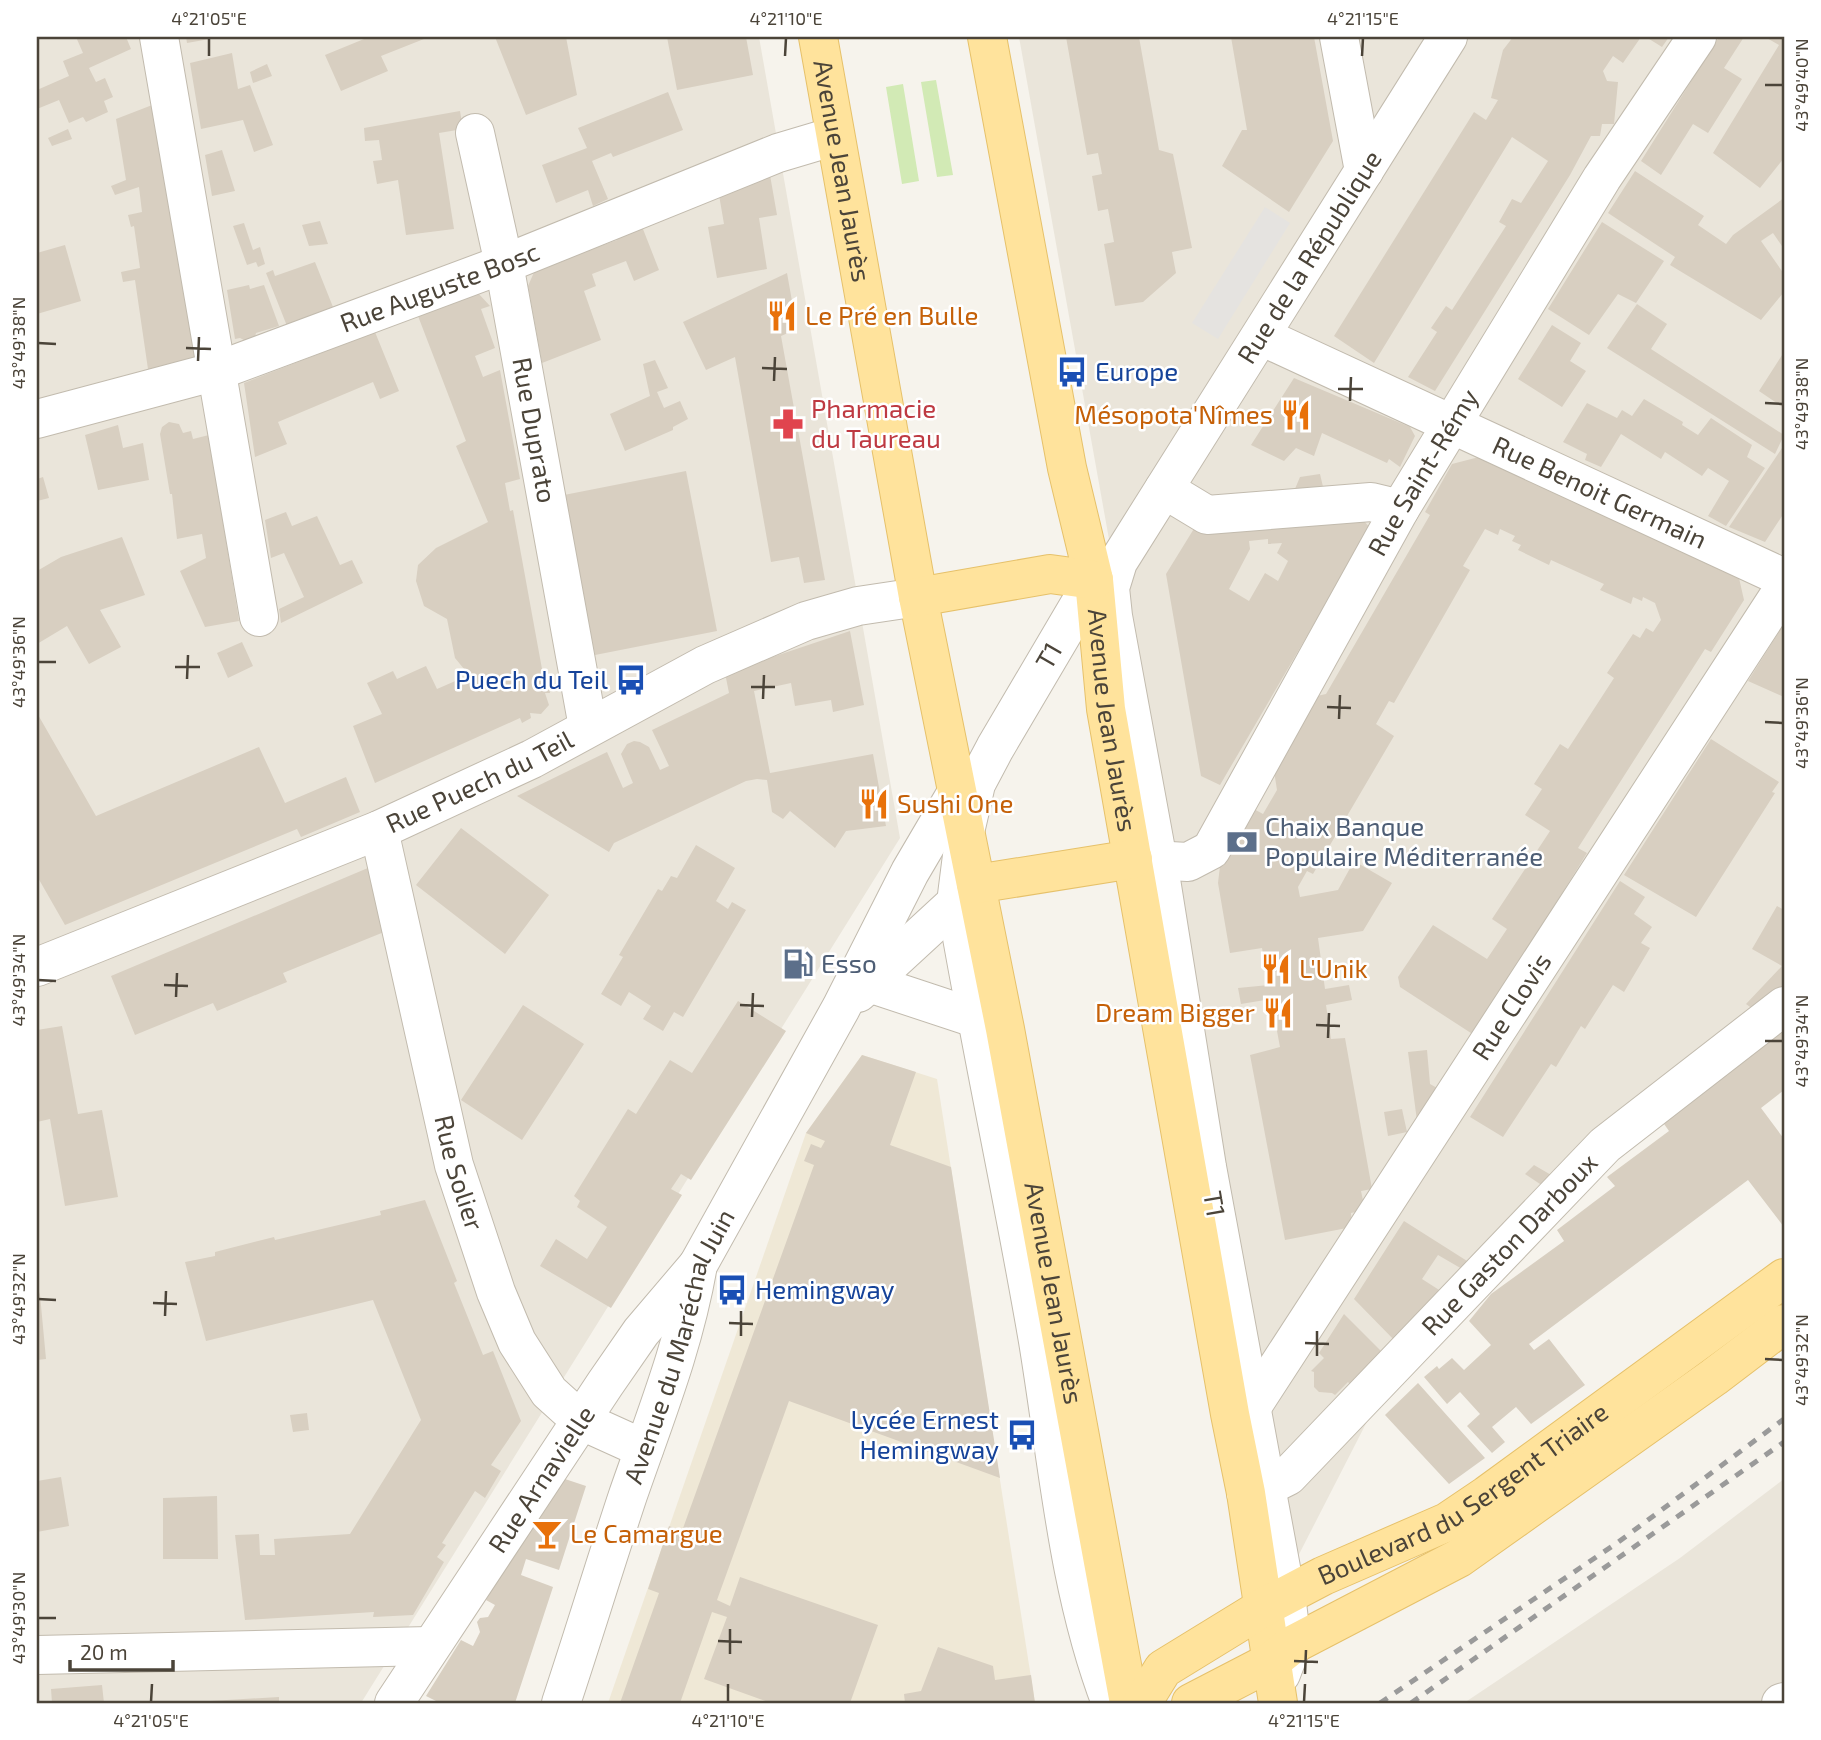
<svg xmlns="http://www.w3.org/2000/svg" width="1821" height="1740" font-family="'Exo 2',sans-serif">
<rect width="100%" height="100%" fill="#f6f3ec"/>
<path fill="#eae5da" d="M37 37H759L900 838 361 1703H37Z
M1019 37H1784V998L1598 1144 1376 1404 1293 1566Z
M1784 1479V1703H1464L1680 1558Z"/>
<path fill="#efe8d6" d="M862 1055 937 1079 1035 1703H608L806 1133Z"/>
<path fill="#d2eab5" d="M936 80 953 175 937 177 921 82Z
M903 84 919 181 902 184 886 87Z"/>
<path fill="#e5e3e0" d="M1265 207 1290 223 1218 339 1192 323Z"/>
<path fill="#d8cfc1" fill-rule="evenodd" d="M76 37H126L131 49 89 68 96 82 105 78 113 97 104 101 108 112 86 122 83 117 69 123 59 100 37 109V90L69 76 63 61 83 53Z
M186 37H215V38L187 43Z
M363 37H429L381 56 388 71 341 91 325 55 364 39Z
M495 37H566L577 95 526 115Z
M667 37H746L753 75 677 90Z
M1066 37H1139L1159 150 1173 154 1192 248 1172 252 1176 273 1143 302 1115 306 1104 244 1114 242 1108 209 1098 211 1092 176 1102 174 1098 153 1087 155Z
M1231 37H1314L1333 141 1289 212 1222 166 1242 130H1247Z
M1513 37H1641L1623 63 1613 56 1603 71 1607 81 1618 82 1614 124H1602L1600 136H1591L1570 175 1435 391 1408 377 1437 332 1431 328 1446 306 1452 310 1506 226 1499 222 1512 199 1521 203 1548 161 1512 137 1374 363 1334 336 1474 112 1486 120 1498 100 1491 98 1503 50Z
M1646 37H1669L1662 47Z
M1719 37H1744L1724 68 1742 79 1708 133 1693 124 1661 175 1641 161Z
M1765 37H1784V158L1760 188 1713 153 1779 45Z
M232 53 238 89 250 85 273 145 254 152 243 120 201 129 190 63Z
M267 64 272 76 253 83 250 72Z
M668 92 683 130 613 157 611 153 592 161 608 199 593 206 588 190 556 203 542 165 587 148 578 128Z
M160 102 197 360 149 376 135 280 123 282 121 272 140 268 134 226 131 227 128 215 142 212 139 187 115 195 111 186 126 180 116 119Z
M460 111 463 129 439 133 454 229 406 235 398 180 377 184 373 161 382 160 379 140 365 141 364 128Z
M68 129 72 139 52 146 48 138Z
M222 150 235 191 212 196 205 155Z
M1635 171 1704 216 1698 225 1726 244 1733 235 1784 198V249L1773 233 1761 241 1784 274V292L1761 320 1670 265 1675 257 1608 213Z
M770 175 777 215 759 218 767 269 717 278 708 227 724 224 719 195Z
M320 221 328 244 309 246 302 225Z
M1602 222 1664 261 1636 303 1618 294 1589 335 1548 309Z
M244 223 253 250 260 247 265 264 258 267 256 262 247 265 233 226Z
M641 224 659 270 634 281 626 261 592 274 596 286 584 291 601 340 542 363 528 286 535 270 617 240 615 234Z
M65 245 81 301 37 314V253Z
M315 262 333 307 287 326 266 273 273 270 275 276Z
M787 273 797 329 781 336 825 580 804 583 799 557 771 562 735 357 706 370 683 322Z
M249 285 250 289 264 285 279 326 256 333 255 337 246 341 240 338 235 339 227 290Z
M478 293 490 306 481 309 495 348 475 356 483 377 500 370 520 479 505 483 510 511 513 510 544 680H548L550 693H545L549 705 541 714 530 713 531 718 522 723 520 718 375 783 353 726 382 714 367 683 393 671 397 679 426 666 437 689 469 675 455 658 447 619 424 606 416 581 418 565 436 548 488 522 456 446 466 441 418 316Z
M1637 304 1667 324 1651 349 1784 435 1775 454 1607 348Z
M1552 325 1581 343 1570 361 1586 371 1562 407 1518 379Z
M375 332 399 391 380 399 373 382 278 422 287 444 255 457 244 383Z
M1784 352V408L1759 391Z
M655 360 668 388 657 392 664 408 680 401 688 419 673 427V430L625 451 610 414 650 396 643 364Z
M1294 378 1410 427 1415 436 1400 467 1389 459 1387 463 1322 433 1314 456 1296 448 1284 461 1251 445Z
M1644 399 1683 422 1682 425 1698 435 1711 418 1752 445 1747 457 1765 468 1726 526 1708 516 1729 481 1708 468 1702 476 1665 452 1661 459 1621 434 1601 467 1585 460 1587 454 1563 442 1587 403 1617 418 1622 410 1632 416Z
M169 422 179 424 183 433 191 431 193 439 209 435 239 621 205 627 180 571 206 558 202 534 177 539 172 494H170L160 434 162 427Z
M118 425 123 448 143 443 149 480 98 490 85 435Z
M1784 445V513L1765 542 1729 527Z
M1479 457 1739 578 1744 600 1711 652 1705 649 1578 848 1587 853 1474 1035 1400 987 1398 977 1433 925 1487 959 1507 929 1492 919 1550 831 1525 815 1542 789 1534 784 1560 744 1568 749 1614 678 1607 673 1633 634 1640 638 1646 628 1653 632 1661 620 1655 603 1643 597 1642 601 1633 597 1631 604 1600 590 1604 584 1551 560 1549 565 1518 550 1521 545 1512 541 1515 536 1500 529 1498 535 1485 529 1463 566 1470 570 1394 703 1389 701 1376 724 1394 736 1313 874 1307 871 1298 887 1300 897 1338 890 1354 861 1392 883 1363 931 1318 938 1325 989 1349 985 1352 1000 1326 1005 1331 1039 1345 1038 1372 1189 1361 1191 1365 1210 1351 1213 1352 1227 1285 1240 1250 1055 1280 1047 1271 999 1241 1004 1238 988 1269 985 1262 948 1230 953 1218 883 1220 866 1252 808 1263 814 1277 790 1274 771 1317 696 1326 694 1430 515 1425 512 1452 464Z
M686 471 717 631 595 655 564 495Z
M1320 474 1324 491 1292 496 1300 477Z
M43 477 49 498 37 501V479Z
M1354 509 1370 528 1220 785 1201 776 1166 574 1195 527ZM1268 539V544L1282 543 1277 553 1288 561 1278 581 1265 573 1249 601 1229 589 1250 549 1249 541Z
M286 512 292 526 317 516 340 565 352 560 363 583 281 623 279 609 304 597 284 553 271 558 265 520Z
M122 537 145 595 100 610 121 647 89 664 67 626 37 644V571L61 557Z
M1784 624V697L1748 681Z
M850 631 864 705 833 712 831 700 795 706 791 683 754 691 770 773 873 754 886 826 846 831 835 848 790 811 783 819 772 812 767 780 757 779 746 781 614 843 609 852 517 796 607 752 623 788 633 783 621 754 627 744 634 741 640 742 649 747 660 770 669 766 652 730 729 693 725 673Z
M242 642 253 666 228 678 217 653Z
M37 713 96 816 259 747 285 803 346 777 360 812 301 837 297 829 65 925 37 876Z
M1711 739 1779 782 1772 792 1775 793 1696 917 1624 875Z
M461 828 549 895 505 954 416 885Z
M696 845 735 868 716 901 728 909 732 902 746 910 683 1017 674 1012 663 1031 643 1019 651 1006 629 992 621 1006 601 994 623 957 619 955 658 889 662 891 671 876 677 878Z
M375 865 389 930 283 973 287 982 217 1011 213 1003 135 1035 111 976Z
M1620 881 1645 897 1634 914 1652 927 1641 943 1650 948 1624 992 1613 985 1585 1029 1581 1026 1556 1067 1551 1064 1503 1137 1470 1117Z
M1777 906 1784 910V991L1757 1012 1746 1004 1782 966 1752 949Z
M738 1001 786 1031 691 1180 681 1174 671 1189 682 1195 611 1308 540 1266 556 1239 587 1259 607 1227 577 1207 580 1201 574 1196 628 1109 636 1114 670 1060 692 1073Z
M523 1005 584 1044 522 1140 461 1100Z
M1784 1016V1090L1761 1108 1784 1139V1227L1748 1180 1529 1344 1534 1350 1549 1339 1585 1385 1531 1424 1516 1407 1492 1427 1505 1442 1492 1453 1467 1426 1480 1414 1460 1392 1447 1404 1424 1377 1437 1366 1439 1369 1452 1358 1464 1370 1491 1345 1469 1321 1491 1294 1564 1241 1557 1230 1615 1186 1607 1177 1669 1131 1662 1121Z
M62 1026 78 1114 102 1110 118 1197 65 1206 50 1119 37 1122V1030Z
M1427 1050 1430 1084 1439 1089 1417 1121 1408 1052Z
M862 1055 916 1072 890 1145 951 1167 1000 1478 789 1401 717 1600 730 1606 740 1577 878 1625 850 1703H771L704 1679 727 1617 712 1612 680 1703H620L659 1593 648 1589 669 1526 682 1531 814 1165 804 1161 811 1144 821 1148 825 1141 806 1133Z
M1402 1109 1407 1132 1388 1136 1384 1112Z
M1534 1165 1558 1179 1549 1190 1525 1174Z
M425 1200 457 1281 454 1283 483 1355 493 1351 521 1421 491 1465 501 1471 485 1498 475 1491 442 1543 446 1545 437 1557 444 1562 413 1615 373 1617 374 1612 245 1620 235 1535 259 1534 260 1555H275L274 1539 350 1534 421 1420 373 1300 206 1341 185 1262 215 1256V1252L274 1237 275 1240 381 1215 380 1211Z
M1404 1221 1475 1266 1469 1273 1438 1255 1422 1279 1447 1295 1398 1344 1354 1299Z
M37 1285 40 1295 46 1359 37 1360Z
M1344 1314 1386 1356 1353 1388 1348 1382 1335 1395 1332 1393 1319 1392 1314 1387V1372L1311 1371 1324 1358 1319 1353Z
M1418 1383 1485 1458 1449 1484 1385 1415Z
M307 1413 309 1430 293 1432 290 1415Z
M556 1476 586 1486 559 1570 526 1559 521 1575 553 1587 515 1703H435L436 1701 426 1696 461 1640 473 1646 480 1632 477 1622 480 1618 488 1617 495 1605 486 1600Z
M61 1477 69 1526 37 1532V1481Z
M217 1496 218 1559H163V1498Z
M938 1647 993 1666 995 1680 1031 1675 1035 1703H905L904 1694 921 1691Z
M102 1685 104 1703H52L51 1689Z
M279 1697V1703H210V1701Z"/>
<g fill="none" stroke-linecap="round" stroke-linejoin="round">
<g stroke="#c2bbae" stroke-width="40">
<g id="minor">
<path d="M159 37 259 617"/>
<path d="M1339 37 1364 171"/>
<path id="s1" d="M475 133 504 264 588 727"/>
<path id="s2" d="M1261 336 1784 578"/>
<path id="s3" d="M37 419 217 371 504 264 778 153 835 136"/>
<path d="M1164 489 1207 515 1371 502 1400 509"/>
<path d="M1109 566 1094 580 995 748 976 784 965 832 956 903C981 1050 1013 1195 1038 1341 1058 1462 1067 1588 1111 1703"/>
<path id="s4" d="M379 830 454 1165 496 1292 517 1342 549 1392 580 1420 644 1449"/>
<path id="s5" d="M1133 859 1188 862 1211 850 1400 509 1602 178 1697 37"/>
<path id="s6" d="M37 967 379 830 532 759 705 665 806 621 858 606 918 597"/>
<path d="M869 983 996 1025"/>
<path d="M858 993 971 889"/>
<path id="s7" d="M1238 1411 1251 1408 1784 588"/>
<path id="s8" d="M1246 1493 1266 1487 1288 1476 1605 1145 1784 1006"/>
<path d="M37 1655 430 1646"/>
<path id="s9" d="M1281 1674 1292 1645 1286 1595 1207 1167 1158 861 1113 616 1110 588 1118 562 1448 37"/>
<path id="s10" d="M394 1703 605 1384 641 1332 698 1265"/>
<path id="s11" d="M561 1703C584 1634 605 1564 628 1495 655 1417 684 1346 698 1265L841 1008 910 872 957 792"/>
<path d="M1781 1703 1784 1702"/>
</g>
</g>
<g stroke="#e6c16a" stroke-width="40">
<g id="major">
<path id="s12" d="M818 37 918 597 1005 1029 1129 1703"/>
<path id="s13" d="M987 37 1067 468 1094 580 1106 709 1230 1414 1246 1493 1278 1703"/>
<path d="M918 597 1050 574 1094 580"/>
<path d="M976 884 1133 859"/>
<path id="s14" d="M1142 1703 1163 1669 1264 1607 1323 1576 1447 1522 1487 1495 1784 1278"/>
<path d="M1191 1703 1272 1661 1292 1645 1459 1558 1714 1377 1784 1324"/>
</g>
</g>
<use href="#minor" stroke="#fff" stroke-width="38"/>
<use href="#major" stroke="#ffe39c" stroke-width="38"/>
<path stroke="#9a9a9a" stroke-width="5" stroke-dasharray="9 9" stroke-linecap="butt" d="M1380 1703 1617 1543 1784 1419
M1411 1703 1784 1442"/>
</g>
<path fill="none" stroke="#4b4439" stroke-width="2.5" d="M209 56V38M785 56 786 38M1362 56 1363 38M1765 85H1783M38 343 56 344M186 348 211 349M198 361 199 337M762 368 787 369M774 381 775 357M1338 389H1363M1350 401 1351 377M1765 403 1783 404M38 662H56M175 667H200M187 679 188 655M751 687H775M763 699 764 675M1327 707 1351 708M1339 719 1340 695M1765 722 1783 723M38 980 56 981M164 985 188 986M176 997 177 973M740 1005 764 1006M752 1017 753 993M1316 1025 1340 1026M1328 1038 1329 1013M1765 1041H1783M38 1299 56 1300M153 1303 177 1304M165 1316 166 1291M729 1323 753 1324M741 1336V1311M1305 1343 1329 1344M1317 1356V1331M1765 1359 1783 1360M38 1618H56M718 1641 742 1642M730 1654V1629M1294 1661 1318 1662M1305 1674 1306 1650M151 1702 152 1684M728 1702V1684M1304 1702 1305 1684"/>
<defs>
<g id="restaurant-bare" transform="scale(2.415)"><path d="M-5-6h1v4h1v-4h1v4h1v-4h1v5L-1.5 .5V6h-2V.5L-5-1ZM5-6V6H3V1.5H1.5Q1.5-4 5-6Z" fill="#e8710a" stroke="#fff" stroke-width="2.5" paint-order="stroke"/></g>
<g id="bus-bare" transform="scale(2.415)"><path d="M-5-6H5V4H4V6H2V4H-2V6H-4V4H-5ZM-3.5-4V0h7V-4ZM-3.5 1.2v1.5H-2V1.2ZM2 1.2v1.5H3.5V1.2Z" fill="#1a4fb4" stroke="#fff" stroke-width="2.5" paint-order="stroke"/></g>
<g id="pharmacy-bare" transform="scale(2.415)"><path d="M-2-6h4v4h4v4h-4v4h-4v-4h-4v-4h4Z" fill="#e0444e" stroke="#fff" stroke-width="2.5" paint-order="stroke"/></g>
<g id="bank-bare" transform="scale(2.415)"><path d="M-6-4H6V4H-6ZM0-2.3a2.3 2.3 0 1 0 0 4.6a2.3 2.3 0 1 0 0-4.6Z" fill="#5c6f8a" stroke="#fff" stroke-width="2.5" paint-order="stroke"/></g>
<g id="fuel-bare" transform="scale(2.415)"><path d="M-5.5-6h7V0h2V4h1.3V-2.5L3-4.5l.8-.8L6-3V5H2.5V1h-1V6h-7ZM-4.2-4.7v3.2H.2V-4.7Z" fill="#5c6f8a" stroke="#fff" stroke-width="2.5" paint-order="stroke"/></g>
<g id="bar-bare" transform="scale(2.415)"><path d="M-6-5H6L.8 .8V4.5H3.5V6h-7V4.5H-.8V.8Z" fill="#e8710a" stroke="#fff" stroke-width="2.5" paint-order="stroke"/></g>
</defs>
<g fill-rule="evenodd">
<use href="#restaurant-bare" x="782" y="316"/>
<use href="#bus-bare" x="1072" y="372"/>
<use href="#restaurant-bare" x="1296" y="415"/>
<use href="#pharmacy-bare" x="788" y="424"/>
<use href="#bus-bare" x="631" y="680"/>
<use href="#restaurant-bare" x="874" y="804"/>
<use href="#bank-bare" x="1242" y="842"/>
<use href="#fuel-bare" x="798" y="964"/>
<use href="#restaurant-bare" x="1276" y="969"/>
<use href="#restaurant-bare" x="1278" y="1013"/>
<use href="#bus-bare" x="732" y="1290"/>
<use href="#bus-bare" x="1022" y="1435"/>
<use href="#bar-bare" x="547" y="1534"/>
</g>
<g text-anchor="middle" stroke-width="5" stroke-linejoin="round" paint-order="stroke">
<g font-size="26" fill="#4b4439" stroke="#fff">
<text dy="9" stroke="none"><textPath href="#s12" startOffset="136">Avenue Jean Jaurès</textPath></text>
<text dy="9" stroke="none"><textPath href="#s9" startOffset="1491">Rue de la République</textPath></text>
<text dy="9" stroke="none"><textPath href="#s3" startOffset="424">Rue Auguste Bosc</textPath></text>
<text dy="9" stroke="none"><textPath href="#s1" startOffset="303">Rue Duprato</textPath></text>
<text dy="9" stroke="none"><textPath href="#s5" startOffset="514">Rue Saint-Rémy</textPath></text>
<text dy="9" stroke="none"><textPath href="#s2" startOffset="373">Rue Benoit Germain</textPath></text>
<text transform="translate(1049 656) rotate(-60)" y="9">T1</text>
<text dy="9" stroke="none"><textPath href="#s13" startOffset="695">Avenue Jean Jaurès</textPath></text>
<text dy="9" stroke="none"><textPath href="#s6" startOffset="480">Rue Puech du Teil</textPath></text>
<text dy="9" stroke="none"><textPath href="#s7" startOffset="492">Rue Clovis</textPath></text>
<text dy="9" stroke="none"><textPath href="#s4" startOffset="352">Rue Solier</textPath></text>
<text transform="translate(1214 1204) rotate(80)" y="9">T1</text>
<text dy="9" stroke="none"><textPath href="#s8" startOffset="366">Rue Gaston Darboux</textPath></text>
<text dy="9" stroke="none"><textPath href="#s12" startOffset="1278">Avenue Jean Jaurès</textPath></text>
<text dy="9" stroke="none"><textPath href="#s11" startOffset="376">Avenue du Maréchal Juin</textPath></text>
<text dy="9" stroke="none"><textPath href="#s10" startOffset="268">Rue Arnavielle</textPath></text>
<text dy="9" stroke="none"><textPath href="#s14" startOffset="388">Boulevard du Sergent Triaire</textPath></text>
</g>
<g font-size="26" fill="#c56008" stroke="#fff" text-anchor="start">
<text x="805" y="325">Le Pré en Bulle</text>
<text x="1273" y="424" text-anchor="end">Mésopota'Nîmes</text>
<text x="897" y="813">Sushi One</text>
<text x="1299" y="978">L'Unik</text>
<text x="1255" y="1022" text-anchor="end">Dream Bigger</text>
<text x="570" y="1543">Le Camargue</text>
</g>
<g font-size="26" fill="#164399" stroke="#fff" text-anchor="start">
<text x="1095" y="381">Europe</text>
<text x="608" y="689" text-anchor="end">Puech du Teil</text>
<text x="755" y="1299">Hemingway</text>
<text x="999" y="1429" text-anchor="end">Lycée Ernest<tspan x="999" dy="30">Hemingway</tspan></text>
</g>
<g font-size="26" fill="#be3a42" stroke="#fff" text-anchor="start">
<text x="811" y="418">Pharmacie<tspan x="811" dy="30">du Taureau</tspan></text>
</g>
<g font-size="26" fill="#4e5e75" stroke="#fff" text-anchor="start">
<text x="1265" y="836">Chaix Banque<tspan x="1265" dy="30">Populaire Méditerranée</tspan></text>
<text x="821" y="973">Esso</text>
</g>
</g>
<rect width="1821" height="1740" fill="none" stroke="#ffffff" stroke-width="77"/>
<path d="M70 1660v10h103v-10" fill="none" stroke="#4b4439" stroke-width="3.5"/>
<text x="80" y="1660" font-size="21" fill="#4b4439" stroke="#ffffff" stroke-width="5" paint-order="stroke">20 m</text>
<rect x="38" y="38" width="1745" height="1664" fill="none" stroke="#4b4439" stroke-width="2.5"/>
<g font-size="18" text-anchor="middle" fill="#4b4439">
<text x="209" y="25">4°21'05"E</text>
<text x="786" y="25">4°21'10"E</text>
<text x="1363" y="25">4°21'15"E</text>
<text transform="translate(1802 85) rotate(-90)" y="6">43°49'40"N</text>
<text transform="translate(19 343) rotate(-90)" y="6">43°49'38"N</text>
<text transform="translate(1802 404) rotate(-90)" y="6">43°49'38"N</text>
<text transform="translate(19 662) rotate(-90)" y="6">43°49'36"N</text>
<text transform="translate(1802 723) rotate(-90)" y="6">43°49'36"N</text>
<text transform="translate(19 980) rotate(-90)" y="6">43°49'34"N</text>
<text transform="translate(1802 1041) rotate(-90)" y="6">43°49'34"N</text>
<text transform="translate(19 1299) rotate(-90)" y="6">43°49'32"N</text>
<text transform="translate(1802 1360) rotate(-90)" y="6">43°49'32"N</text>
<text transform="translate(19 1618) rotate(-90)" y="6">43°49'30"N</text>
<text x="151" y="1727">4°21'05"E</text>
<text x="728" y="1727">4°21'10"E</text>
<text x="1304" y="1727">4°21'15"E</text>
</g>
</svg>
